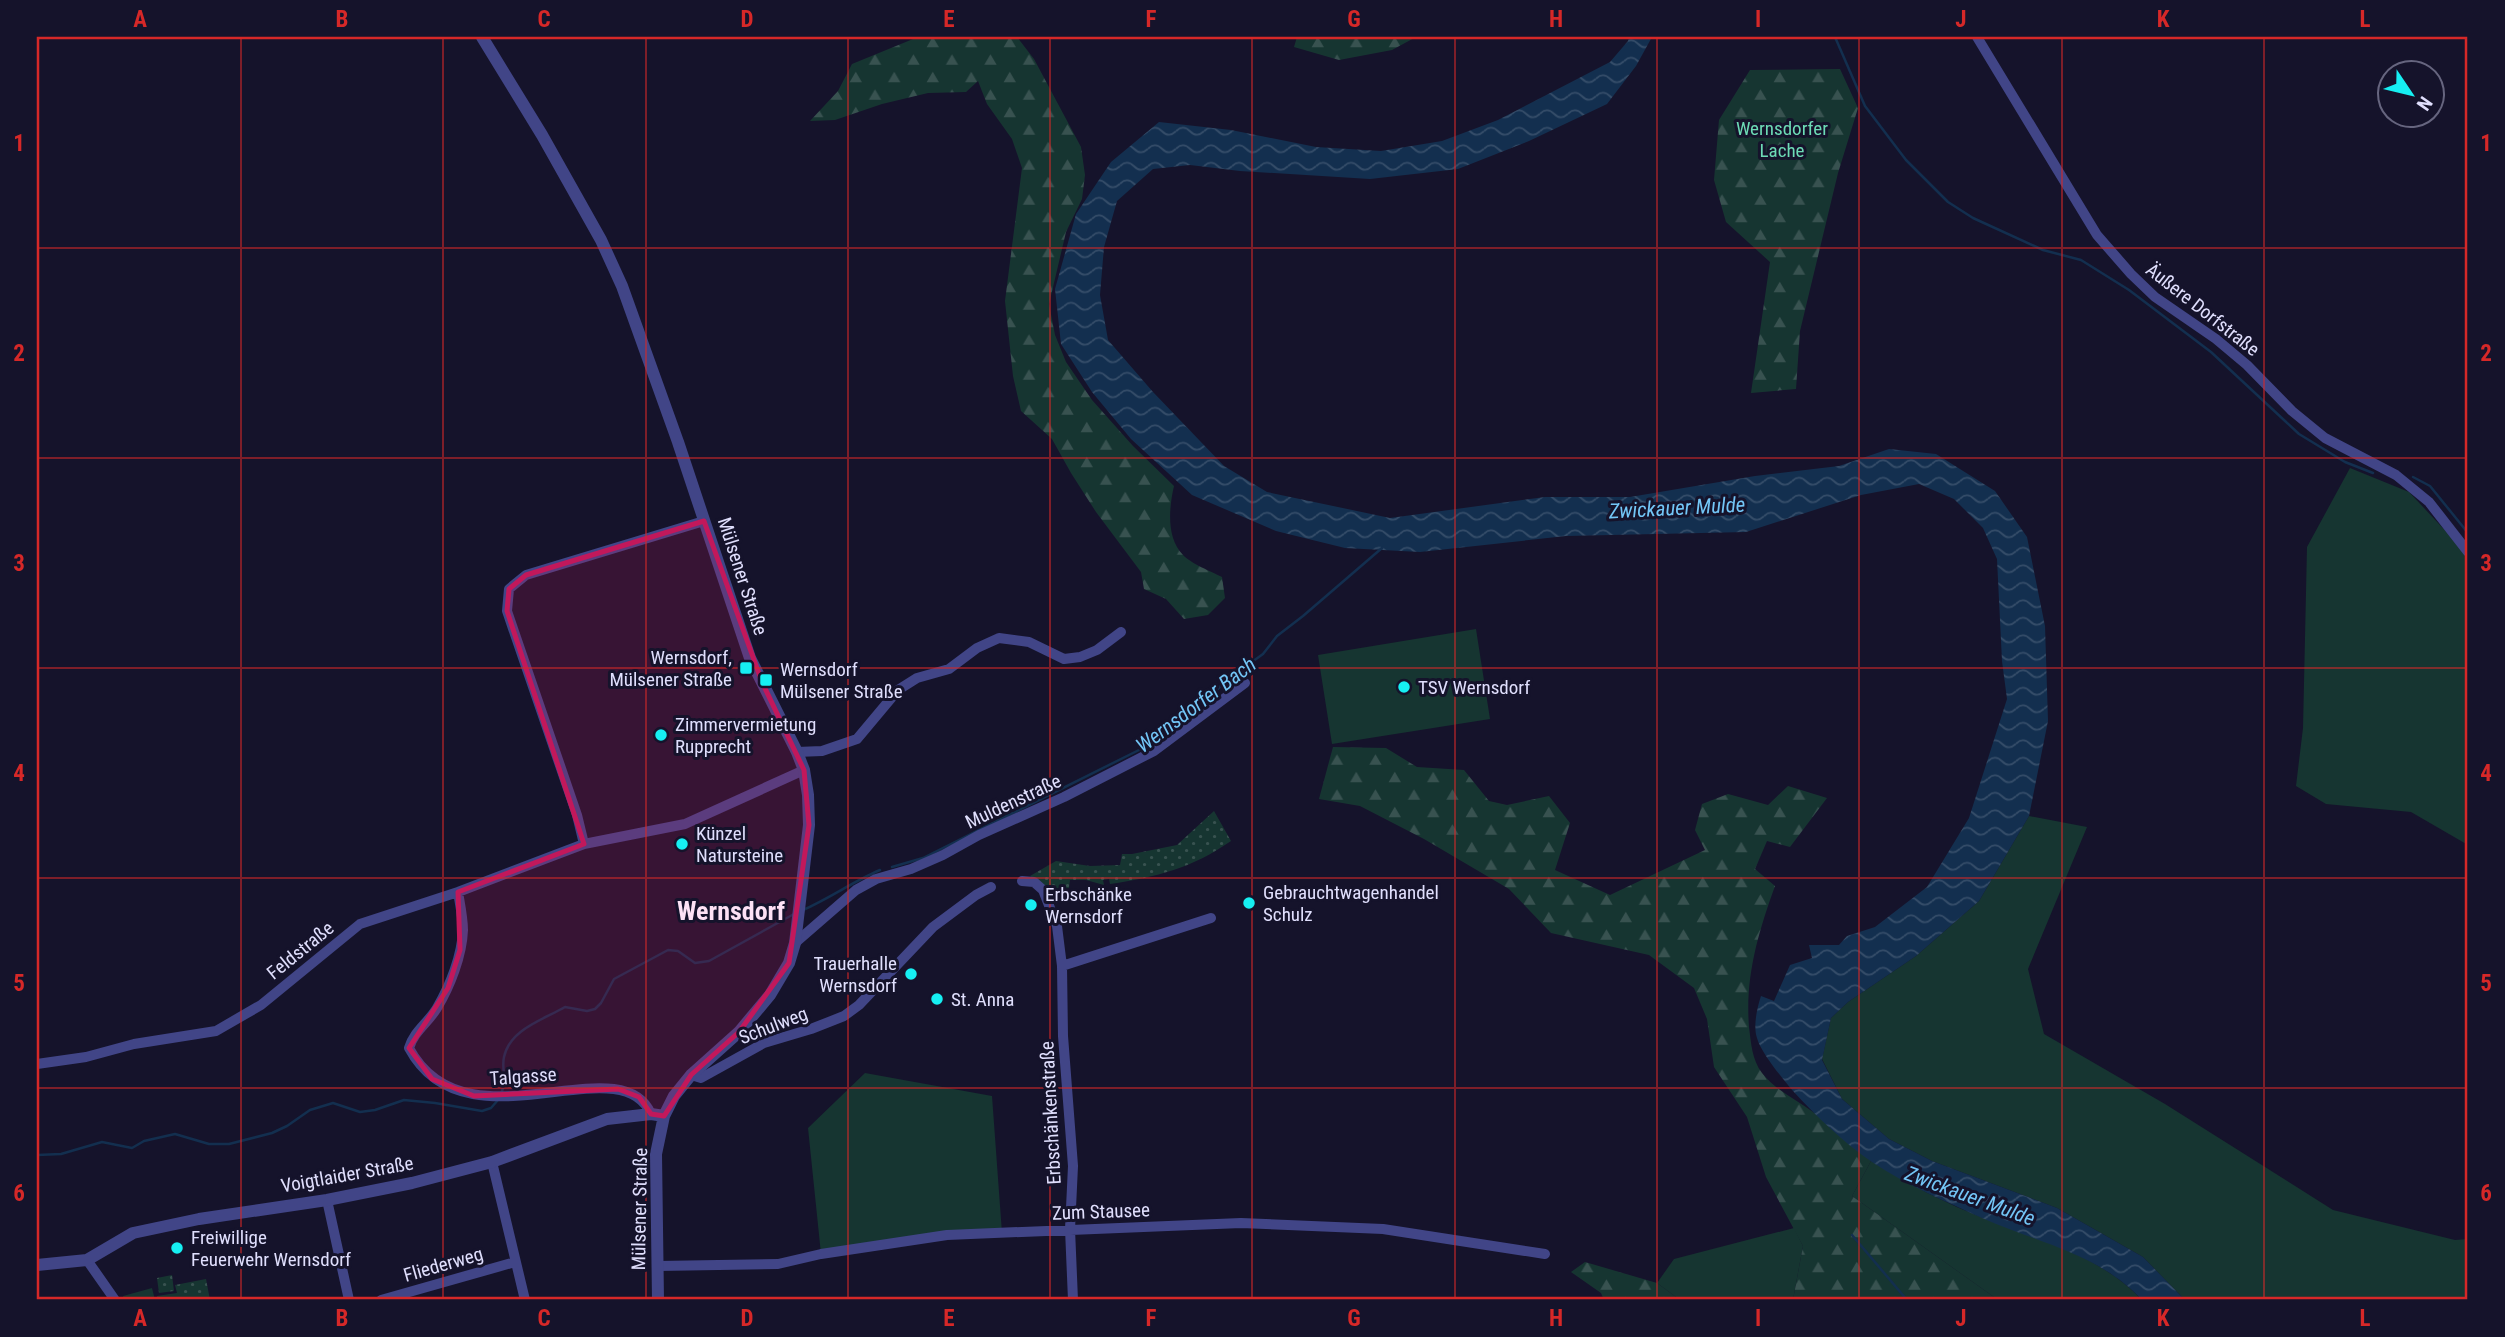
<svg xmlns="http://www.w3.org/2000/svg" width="2505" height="1337" font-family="'Roboto Condensed',sans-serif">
<defs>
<pattern id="forest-firs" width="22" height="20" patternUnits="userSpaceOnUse" patternTransform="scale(1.75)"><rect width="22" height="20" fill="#163531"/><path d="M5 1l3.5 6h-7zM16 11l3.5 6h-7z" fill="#385250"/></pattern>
<pattern id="park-dots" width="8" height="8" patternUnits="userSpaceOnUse" patternTransform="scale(1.75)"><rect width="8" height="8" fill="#163531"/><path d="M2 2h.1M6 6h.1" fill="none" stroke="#385250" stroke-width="1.8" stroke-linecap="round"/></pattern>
<pattern id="water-waves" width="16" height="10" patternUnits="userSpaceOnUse" patternTransform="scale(1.75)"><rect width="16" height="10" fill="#132f4f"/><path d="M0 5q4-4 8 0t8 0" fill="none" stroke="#354d69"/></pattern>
</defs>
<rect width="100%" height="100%" fill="#15132b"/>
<path fill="#163531" d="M2350 468 2409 492 2454 540 2468 559V845L2411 812 2326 804 2296 786 2303 728 2307 547Z
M1476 629 1490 719 1332 744 1318 655Z
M2029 816 2087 827 2028 969 2044 1034 2165 1104 2333 1210 2455 1240 2468 1239V1300H2185L2143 1257 2057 1208 1932 1161 1889 1139 1842 1099 1822 1059 1831 1018 1848 1002 1916 956 1979 901Z
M865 1073 992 1096 1002 1233 821 1254 808 1128Z
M1871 1161C1907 1183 1946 1204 1986 1219 2041 1241 2101 1256 2142 1300H1998L1852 1196Z
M1794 1228 1803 1246 1793 1300H1680L1657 1283 1674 1259Z
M152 1288 155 1300H124L123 1296Z"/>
<path fill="url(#forest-firs)" d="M918 37H1017L1034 59 1081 147 1085 175 1082 199 1066 232 1049 304 1055 335 1066 362 1092 400 1133 446 1174 486C1169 507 1166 538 1183 555 1190 563 1212 572 1222 577L1225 598 1208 615 1184 619 1166 599 1144 589 1141 572 1096 512 1071 473 1052 439 1021 411 1013 376 1005 301 1022 168 1012 139 987 104 978 81 966 92 928 93 882 104 835 120 810 121 838 91 852 64Z
M1297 37H1416L1392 50 1339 60 1294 47Z
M1840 69 1858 108 1838 173 1800 331 1796 389 1751 393 1770 262 1726 222 1714 180 1719 120 1750 70Z
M1333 747 1386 748 1417 767 1464 770 1489 801 1507 805 1549 796 1570 823 1555 870 1610 895 1705 850 1695 830 1702 804 1728 794 1768 805 1788 786 1827 798 1790 847 1767 841 1755 869 1775 886C1758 933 1745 977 1749 1027 1751 1043 1752 1060 1762 1073 1776 1091 1796 1099 1813 1112 1833 1128 1852 1145 1871 1161L1852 1196 1998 1300H1793L1803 1246 1766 1177 1747 1117 1714 1067 1707 1019 1694 988 1649 955 1551 933 1509 889 1424 839 1360 806 1319 799Z
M1585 1262 1657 1283 1680 1300H1604L1601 1293 1571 1272Z"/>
<path fill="url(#park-dots)" d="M1214 811 1231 841C1192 868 1157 877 1110 884L1109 879 1103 880 1104 885 1086 880H1070L1069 888 1046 892 1040 882 1030 876 1056 861 1090 866 1120 865 1122 854H1132L1177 845Z
M172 1275 174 1291 159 1293 157 1278Z
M206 1279 210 1300H158L157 1296 177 1293 175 1285Z"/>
<path fill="url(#water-waves)" d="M1629 37H1652L1636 66 1607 104 1529 141 1458 169 1370 179 1240 171 1190 165 1153 169 1117 201 1104 247 1100 295 1108 340 1153 392 1224 466 1267 492 1390 518 1545 497H1630L1755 476 1839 466 1889 449 1936 454 1995 491 2027 537 2045 626 2048 721 2029 816 1979 901 1916 956 1848 1002 1831 1018 1822 1060 1842 1099 1889 1139 1932 1161 2057 1208 2143 1257 2185 1300H2142C2098 1253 2038 1243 1982 1218 1945 1201 1906 1185 1872 1162 1844 1143 1816 1116 1793 1091 1783 1079 1761 1053 1757 1038 1753 1026 1757 1008 1761 996L1774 1001 1790 965 1812 958 1809 945H1839L1847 936 1875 927 1927 887 1969 818 2007 699 2002 661 1997 559 1983 528 1954 499 1919 484 1861 495 1746 532 1566 536 1420 552 1345 548 1276 531 1192 495 1131 439 1092 392 1061 344 1055 289 1076 214 1111 162 1159 122 1231 130 1316 147 1381 151 1442 141 1498 120 1610 62 1628 41Z"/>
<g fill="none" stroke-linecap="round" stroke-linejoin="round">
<path stroke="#132f4f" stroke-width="2.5" d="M1835 37 1865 106 1906 160 1948 202 1973 218 2043 250 2081 260 2129 290 2211 352 2299 434 2345 462 2373 473
M2413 477 2430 486 2468 533
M892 867 923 858 1147 746 1206 700 1227 680 1263 654 1277 636 1303 616 1382 548
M803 910C830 898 854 881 880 870
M501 1094C508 1078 501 1070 504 1057 510 1029 543 1020 565 1007L587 1011 595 1009 601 1003 614 979 668 950 678 951 695 963 709 961 794 914
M37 1155 61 1154 102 1142 132 1148 144 1141 175 1134 209 1144H229L272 1133 287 1126 310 1110 333 1103 360 1112 375 1110 404 1100 435 1103 482 1111 491 1108 498 1100
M1852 1235 1907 1300"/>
<path stroke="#414587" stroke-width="10" d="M1977 37 2097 235 2131 274 2155 297 2216 339 2247 365 2292 411 2325 438 2396 475 2429 502 2468 552
M797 752 822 751 857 739 898 690 917 678 949 669 977 648 999 638 1029 642 1064 659 1080 657 1097 650 1121 632
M584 844 685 824 804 770
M1022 881 1034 882 1043 890 1057 926 1062 966 1063 1036 1073 1166 1070 1229 1073 1300
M458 892C460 904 463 918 463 930 462 956 450 986 437 1008 428 1023 414 1031 409 1048 465 1153 620 1043 651 1114
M795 943 856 890 876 879 911 869 943 855 979 835 1064 797 1154 751 1245 683
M1062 966 1211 918
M37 1064 86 1057 134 1044 216 1031 261 1005 360 924 458 892 584 844 577 815 507 611 509 589 526 575 704 521
M691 1075 701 1078 764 1043 811 1029 844 1016 859 1005 933 927 976 895 991 887
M492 1162 525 1300
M327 1200 349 1300
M87 1260 115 1300
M658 1266 778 1264 821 1254 947 1235 1241 1223 1383 1229 1545 1254
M381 1300 515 1262"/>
<path stroke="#414587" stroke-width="12" d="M482 37 542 135 601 240 622 286 678 442 750 658 797 752 804 770 808 795 809 825 795 943 789 963 770 995 739 1032 691 1075 674 1096 664 1116 656 1154 658 1300
M37 1265 87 1260 133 1233 199 1219 327 1200 412 1183 492 1162 607 1119 651 1114 664 1116"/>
</g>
<path fill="#c2185b" fill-opacity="0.2" stroke="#c2185b" stroke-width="5" stroke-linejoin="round" d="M704 521 762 682 804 770 809 825 789 963 739 1032 691 1075 664 1116 651 1114 639 1097 618 1089 474 1096 432 1079 409 1048 448 988 460 950 458 892 584 844 507 611 509 589 526 575Z"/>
<path fill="none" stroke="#d62828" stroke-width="2" stroke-opacity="0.55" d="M241 37V1300M443 37V1300M646 37V1300M848 37V1300M1050 37V1300M1252 37V1300M1455 37V1300M1657 37V1300M1859 37V1300M2062 37V1300M2264 37V1300M37 248H2468M37 458H2468M37 668H2468M37 878H2468M37 1088H2468"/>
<g fill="#16eff2" stroke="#15132b" stroke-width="2.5">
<rect x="739" y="661" width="14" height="14" rx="3.5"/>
<rect x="759" y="673" width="14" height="14" rx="3.5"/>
<circle cx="1404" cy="687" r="7"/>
<circle cx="661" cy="735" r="7"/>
<circle cx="682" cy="844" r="7"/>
<circle cx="1249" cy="903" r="7"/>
<circle cx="1031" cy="905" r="7"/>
<circle cx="911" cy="974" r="7"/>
<circle cx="937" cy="999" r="7"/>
<circle cx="177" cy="1248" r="7"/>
</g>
<g text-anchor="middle" stroke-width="6" stroke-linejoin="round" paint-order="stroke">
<g font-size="19" fill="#6ddbb6" stroke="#15132b">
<text x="1782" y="135">Wernsdorfer<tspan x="1782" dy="22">Lache</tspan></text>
</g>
<g font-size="19" fill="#e0dffd" stroke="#15132b">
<text transform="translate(2203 309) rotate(38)" y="7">Äußere Dorfstraße</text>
<text transform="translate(743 576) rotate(72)" y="7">Mülsener Straße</text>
<text transform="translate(1013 801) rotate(-25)" y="7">Muldenstraße</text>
<text transform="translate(300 950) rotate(-39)" y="7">Feldstraße</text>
<text transform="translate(773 1025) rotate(-21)" y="7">Schulweg</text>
<text transform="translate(523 1076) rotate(-4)" y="7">Talgasse</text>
<text transform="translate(1050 1113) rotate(-93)" y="7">Erbschänkenstraße</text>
<text transform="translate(347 1174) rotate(-10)" y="7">Voigtlaider Straße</text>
<text transform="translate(639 1209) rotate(-89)" y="7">Mülsener Straße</text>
<text transform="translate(1101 1211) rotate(-2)" y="7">Zum Stausee</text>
<text transform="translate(443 1264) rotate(-16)" y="7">Fliederweg</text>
</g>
<g font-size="19" fill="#e0dffd" stroke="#15132b" text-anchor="start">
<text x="732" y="664" text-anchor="end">Wernsdorf,<tspan x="732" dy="22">Mülsener Straße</tspan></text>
<text x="780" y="676">Wernsdorf<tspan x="780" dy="22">Mülsener Straße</tspan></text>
<text x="1418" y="694">TSV Wernsdorf</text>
<text x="675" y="731">Zimmervermietung<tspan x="675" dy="22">Rupprecht</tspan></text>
<text x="696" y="840">Künzel<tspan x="696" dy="22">Natursteine</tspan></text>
<text x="1263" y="899">Gebrauchtwagenhandel<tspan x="1263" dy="22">Schulz</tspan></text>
<text x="1045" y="901">Erbschänke<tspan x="1045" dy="22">Wernsdorf</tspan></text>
<text x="897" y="970" text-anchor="end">Trauerhalle<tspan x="897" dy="22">Wernsdorf</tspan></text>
<text x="951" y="1006">St. Anna</text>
<text x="191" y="1244">Freiwillige<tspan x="191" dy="22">Feuerwehr Wernsdorf</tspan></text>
</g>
<g font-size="21" font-style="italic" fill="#73c6f7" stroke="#15132b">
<text transform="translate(1677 508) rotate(-3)" y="7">Zwickauer Mulde</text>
<text transform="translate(1196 705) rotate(-37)" y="7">Wernsdorfer Bach</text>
<text transform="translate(1970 1196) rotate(20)" y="7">Zwickauer Mulde</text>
</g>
<g font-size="26" font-weight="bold" fill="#fde1f5" stroke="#15132b">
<text x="731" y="920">Wernsdorf</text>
</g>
</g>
<rect width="2505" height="1337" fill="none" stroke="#15132b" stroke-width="77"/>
<g transform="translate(2411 94) rotate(125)"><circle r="33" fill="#15132b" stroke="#66657f" stroke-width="2"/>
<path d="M0-5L12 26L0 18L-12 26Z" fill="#16eff2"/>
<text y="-10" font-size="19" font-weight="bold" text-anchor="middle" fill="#e0dffd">N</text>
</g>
<rect x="38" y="38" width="2428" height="1260" fill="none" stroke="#d62828" stroke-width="2.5"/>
<g font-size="23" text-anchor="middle" font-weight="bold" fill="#d62828">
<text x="140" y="27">A</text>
<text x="342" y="27">B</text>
<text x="544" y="27">C</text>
<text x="747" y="27">D</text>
<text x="949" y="27">E</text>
<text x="1151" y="27">F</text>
<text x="1354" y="27">G</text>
<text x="1556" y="27">H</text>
<text x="1758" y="27">I</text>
<text x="1961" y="27">J</text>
<text x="2163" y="27">K</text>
<text x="2365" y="27">L</text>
<text x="19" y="151">1</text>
<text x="2486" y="151">1</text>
<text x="19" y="361">2</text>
<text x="2486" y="361">2</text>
<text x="19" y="571">3</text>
<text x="2486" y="571">3</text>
<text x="19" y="781">4</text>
<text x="2486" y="781">4</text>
<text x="19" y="991">5</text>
<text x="2486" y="991">5</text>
<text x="19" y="1201">6</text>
<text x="2486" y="1201">6</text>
<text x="140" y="1326">A</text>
<text x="342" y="1326">B</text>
<text x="544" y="1326">C</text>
<text x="747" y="1326">D</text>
<text x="949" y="1326">E</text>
<text x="1151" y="1326">F</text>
<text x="1354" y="1326">G</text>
<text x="1556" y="1326">H</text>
<text x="1758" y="1326">I</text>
<text x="1961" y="1326">J</text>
<text x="2163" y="1326">K</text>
<text x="2365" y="1326">L</text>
</g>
</svg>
